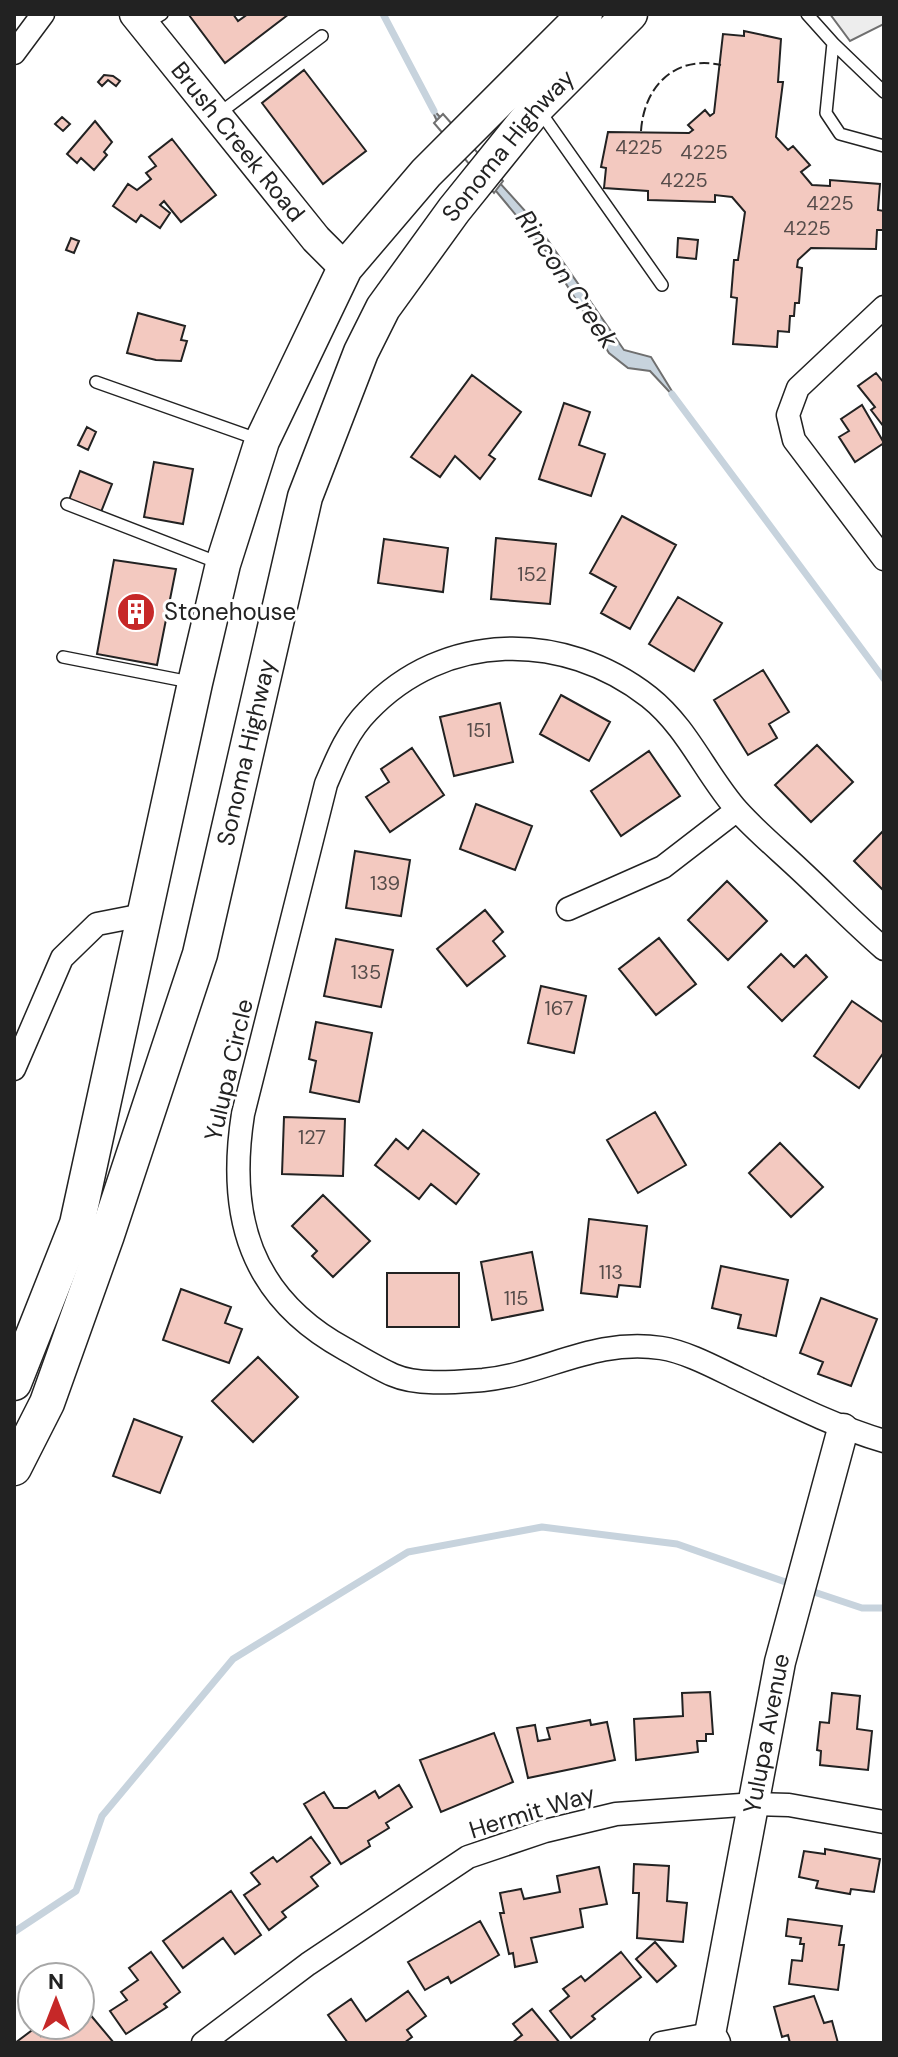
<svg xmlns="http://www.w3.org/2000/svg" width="898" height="2057" font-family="'DM Sans',sans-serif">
<rect width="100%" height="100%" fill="#fff"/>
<path fill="#ededed" stroke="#6f6f6f" stroke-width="2" d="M830 14H884V24L850 41Z"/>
<path fill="#c7d3dd" stroke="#6f6f6f" stroke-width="2" d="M430 106 536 223 624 350 651 357 678 401 650 371 628 368 609 353 545 250 436 119Z"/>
<path fill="#fff" stroke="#6f6f6f" stroke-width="2" d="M443 114 503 181 494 193 434 123Z"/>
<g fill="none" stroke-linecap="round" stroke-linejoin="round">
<path stroke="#c7d3dd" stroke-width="7" d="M383 14 434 111
M672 394 884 679
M805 1589 862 1608H884
M14 1932 76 1891 102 1816 233 1659 408 1552 542 1527 677 1544 794 1585"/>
</g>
<path fill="#f3c9c0" stroke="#222" stroke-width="2" d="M233 14 238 21 248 14H289L225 63 189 15Z
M744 31 781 39 778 82H783L776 137 788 150 793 146 810 165 801 172 812 185 830 186V180L880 184 878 210 884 211V230H877L876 249 811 248 798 260 797 267 802 268 799 303H795L794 316H790L789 332 778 331 777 347 733 344 737 298 731 297 734 260H738L745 212 732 197 715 195V202L648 200V191L604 188 606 168 601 167 608 132 689 133 693 130 688 125 705 110 710 116 714 113 723 34 744 36Z
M304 70 366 151 323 184 262 103Z
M104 75 113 76 120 81 116 86 108 80 102 86 98 82Z
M62 117 70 124 63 131 55 124Z
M95 121 112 142 104 152 107 155 94 170 81 158 77 163 67 154Z
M172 139 216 195 181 222 164 201 160 205 170 213 160 228 141 215 136 222 113 206 128 184 137 190 151 179 146 173 156 166 149 157Z
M71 238 79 241 74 253 66 250Z
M678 238 698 240 696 259 677 257Z
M138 313 185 326 181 340 187 341 181 361 156 360 127 353Z
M876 373 884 383V427L871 410 875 407 858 386Z
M472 375 521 412 489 455 495 459 480 479 455 456 440 477 411 457Z
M564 403 590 412 579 445 605 454 591 496 539 479Z
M862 405 884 443 855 462 839 437 849 431 841 419Z
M87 427 96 432 88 450 78 445Z
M154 462 193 469 183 524 144 517Z
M80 471 112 484 101 512 69 500Z
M622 516 676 545 630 629 601 613 616 587 590 573Z
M496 538 556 544 550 604 491 599Z
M384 539 448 548 443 592 378 583Z
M114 560 176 569 157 665 97 654Z
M678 597 722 623 694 671 649 644Z
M763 670 789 712 769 724 777 738 748 755 714 700Z
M561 695 610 722 589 761 540 734Z
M500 703 513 762 454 776 440 717Z
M817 745 853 782 811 822 775 785Z
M412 748 444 795 390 832 366 797 389 782 381 769Z
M649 751 680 796 621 836 591 791Z
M476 804 532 826 515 870 460 849Z
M884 830V891L854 861Z
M355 851 410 860 401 916 346 908Z
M727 881 767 921 728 960 688 920Z
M485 910 503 932 493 941 505 956 467 986 437 949Z
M659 938 696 984 656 1015 619 969Z
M336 939 393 950 381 1007 324 996Z
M781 954 794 967 806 955 827 977 782 1021 748 987Z
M541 986 586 996 574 1053 528 1043Z
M852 1001 884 1023V1052L859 1088 814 1056Z
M316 1022 372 1033 359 1102 310 1092 316 1061 309 1059Z
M655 1112 686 1165 638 1193 607 1140Z
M284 1117 345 1119 343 1176 282 1174Z
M423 1130 479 1174 456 1204 431 1184 419 1199 375 1165 396 1139 408 1149Z
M780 1143 823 1187 791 1217 749 1173Z
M323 1195 370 1241 333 1277 312 1256 317 1251 292 1226Z
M589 1219 647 1226 640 1287 619 1285 617 1297 581 1293Z
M532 1252 543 1310 492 1320 481 1262Z
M721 1266 788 1280 776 1336 738 1328 741 1315 712 1308Z
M387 1273H459V1327H387Z
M181 1289 231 1307 225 1323 242 1329 229 1363 163 1340Z
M821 1298 877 1319 851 1386 818 1374 823 1362 800 1353Z
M258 1357 298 1397 253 1442 212 1401Z
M134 1419 182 1437 160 1493 113 1476Z
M710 1692 713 1734H706V1741H697L698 1752 636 1760 634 1719 683 1716 682 1693Z
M832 1693 860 1696 857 1729 872 1731 868 1770 820 1765 821 1751 817 1750 820 1722 829 1723Z
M590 1720 591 1725 607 1722 615 1760 528 1778 517 1728 535 1725 538 1741 550 1739 547 1728Z
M494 1733 513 1782 441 1812 420 1760Z
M399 1785 412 1807 386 1823 389 1828 368 1841 370 1846 341 1864 304 1804 324 1792 334 1808H347L375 1791 379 1798Z
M311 1837 330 1863 311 1877 318 1886 282 1912 286 1917 269 1930 244 1895 260 1884 251 1873 273 1857 277 1862Z
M825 1849 880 1859 874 1892 851 1889 850 1894 816 1888 818 1881 799 1877 804 1851 825 1854Z
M634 1864 669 1866 667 1901 687 1903 683 1942 637 1938 639 1893H633Z
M599 1867 607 1904 580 1909 583 1927 531 1938 537 1962 515 1967 513 1953 509 1954 500 1913H504L500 1893 521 1889 524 1899 560 1892 557 1876Z
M231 1891 261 1935 235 1954 223 1938 183 1968 163 1941Z
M788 1919 842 1926 839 1945H844L838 1990 789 1984 792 1960 802 1961 804 1944H800L801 1938 786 1936Z
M480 1921 499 1955 451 1983 448 1977 425 1990 408 1962Z
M655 1942 676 1966 657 1982 636 1959Z
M151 1952 180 1992 164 2004 167 2007 126 2034 110 2011 127 2000 121 1992 138 1980 129 1968Z
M621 1952 641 1977 592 2016 595 2019 571 2038 550 2011 569 1996 563 1989 581 1976 585 1981Z
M408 1991 426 2016 407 2030 412 2037 404 2043H348L328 2015 351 1999 366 2021Z
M814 1996 824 2023 832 2021 838 2043H790L788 2035 782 2037 774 2007Z
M532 2009 560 2043H512L522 2035 513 2024Z
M88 2012 114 2043H15L35 2028 41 2036 53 2027 59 2035 71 2025H80V2018Z"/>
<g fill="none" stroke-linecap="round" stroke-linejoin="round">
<g stroke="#222" stroke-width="14">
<path id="lane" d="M807 14 833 43 826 113 840 134 884 146
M144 25 162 14
M833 43 884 92
M539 110 662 285
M217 115 322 36
M96 382 257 439
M67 504 219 563
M63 657 190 682"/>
</g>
<g stroke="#222" stroke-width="25">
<path id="street" d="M14 53 43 14
M884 307 798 388 788 415 794 440 884 559
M568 909 663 867 737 810
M884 949C855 924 828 896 800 870 780 851 757 832 738 811 706 775 688 728 649 697 563 630 444 631 368 711 348 731 337 758 326 784L243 1114C227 1216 250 1297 345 1349 361 1358 377 1368 393 1375 418 1386 456 1382 483 1380 545 1374 593 1338 661 1348 687 1352 716 1368 739 1379 787 1402 833 1426 884 1441
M14 1069 62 958 97 924 143 915
M203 2043 308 1964 468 1857 545 1831 616 1814 755 1804 789 1805 884 1822
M661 2043 710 2034"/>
</g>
<g stroke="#222" stroke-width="33">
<g id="secondary">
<path id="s1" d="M135 14 316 239 345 268"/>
<path id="s2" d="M715 2043 710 2034 780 1662 843 1429"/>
</g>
</g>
<g stroke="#222" stroke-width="37">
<g id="primary">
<path d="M14 1383 77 1224 195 683 223 564 262 441 345 268 426 173 585 14"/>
<path id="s3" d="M14 1468 47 1403 107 1235 200 954 305 497 361 352 383 308 454 210 537 107 630 14"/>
</g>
</g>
<use href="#lane" stroke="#fff" stroke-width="11"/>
<use href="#street" stroke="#fff" stroke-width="22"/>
<use href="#secondary" stroke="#fff" stroke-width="30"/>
<use href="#primary" stroke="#fff" stroke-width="34"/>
<path stroke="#222" stroke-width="2" stroke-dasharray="10 4" stroke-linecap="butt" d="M641 131C644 86 675 55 721 65"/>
</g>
<defs>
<g id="building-disc" transform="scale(2)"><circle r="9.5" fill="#c62828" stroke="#fff"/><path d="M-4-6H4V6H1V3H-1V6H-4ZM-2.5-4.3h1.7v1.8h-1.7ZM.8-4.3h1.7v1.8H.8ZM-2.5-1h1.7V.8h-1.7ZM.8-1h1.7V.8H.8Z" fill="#fff"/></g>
</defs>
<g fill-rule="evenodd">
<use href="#building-disc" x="136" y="612"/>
</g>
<g text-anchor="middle" stroke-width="6" stroke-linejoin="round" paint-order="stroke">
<g font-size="20" fill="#564c4a">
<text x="639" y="154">4225</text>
<text x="704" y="159">4225</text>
<text x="684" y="187">4225</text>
<text x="830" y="210">4225</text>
<text x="807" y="235">4225</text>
<text x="532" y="581">152</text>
<text x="479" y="737">151</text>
<text x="385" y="890">139</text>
<text x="366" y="979">135</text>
<text x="559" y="1015">167</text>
<text x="312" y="1144">127</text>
<text x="611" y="1279">113</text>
<text x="516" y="1305">115</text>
</g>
<g font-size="24" fill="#222" stroke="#fff">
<text dy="8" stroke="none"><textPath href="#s1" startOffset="164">Brush Creek Road</textPath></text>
<text dy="8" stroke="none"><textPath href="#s3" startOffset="1426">Sonoma Highway</textPath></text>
<text dy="8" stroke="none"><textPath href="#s3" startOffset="754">Sonoma Highway</textPath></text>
<text transform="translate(229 1070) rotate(-77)" y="8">Yulupa Circle</text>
<text dy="8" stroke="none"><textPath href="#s2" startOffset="316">Yulupa Avenue</textPath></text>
<text transform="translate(532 1812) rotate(-17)" y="8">Hermit Way</text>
</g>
<g font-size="24" fill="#222" stroke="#fff" text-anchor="start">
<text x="164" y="620">Stonehouse</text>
</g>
<g font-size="26" font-style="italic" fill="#222" stroke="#fff">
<text transform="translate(567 279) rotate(56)" y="9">Rincon Creek</text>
</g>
</g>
<rect width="898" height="2057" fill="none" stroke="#222222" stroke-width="32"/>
<g transform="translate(56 2001)"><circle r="38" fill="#ffffff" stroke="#a7a7a7" stroke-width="2"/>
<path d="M0-6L14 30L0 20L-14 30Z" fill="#c62828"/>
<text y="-12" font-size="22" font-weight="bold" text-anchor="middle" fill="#222222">N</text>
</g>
</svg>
